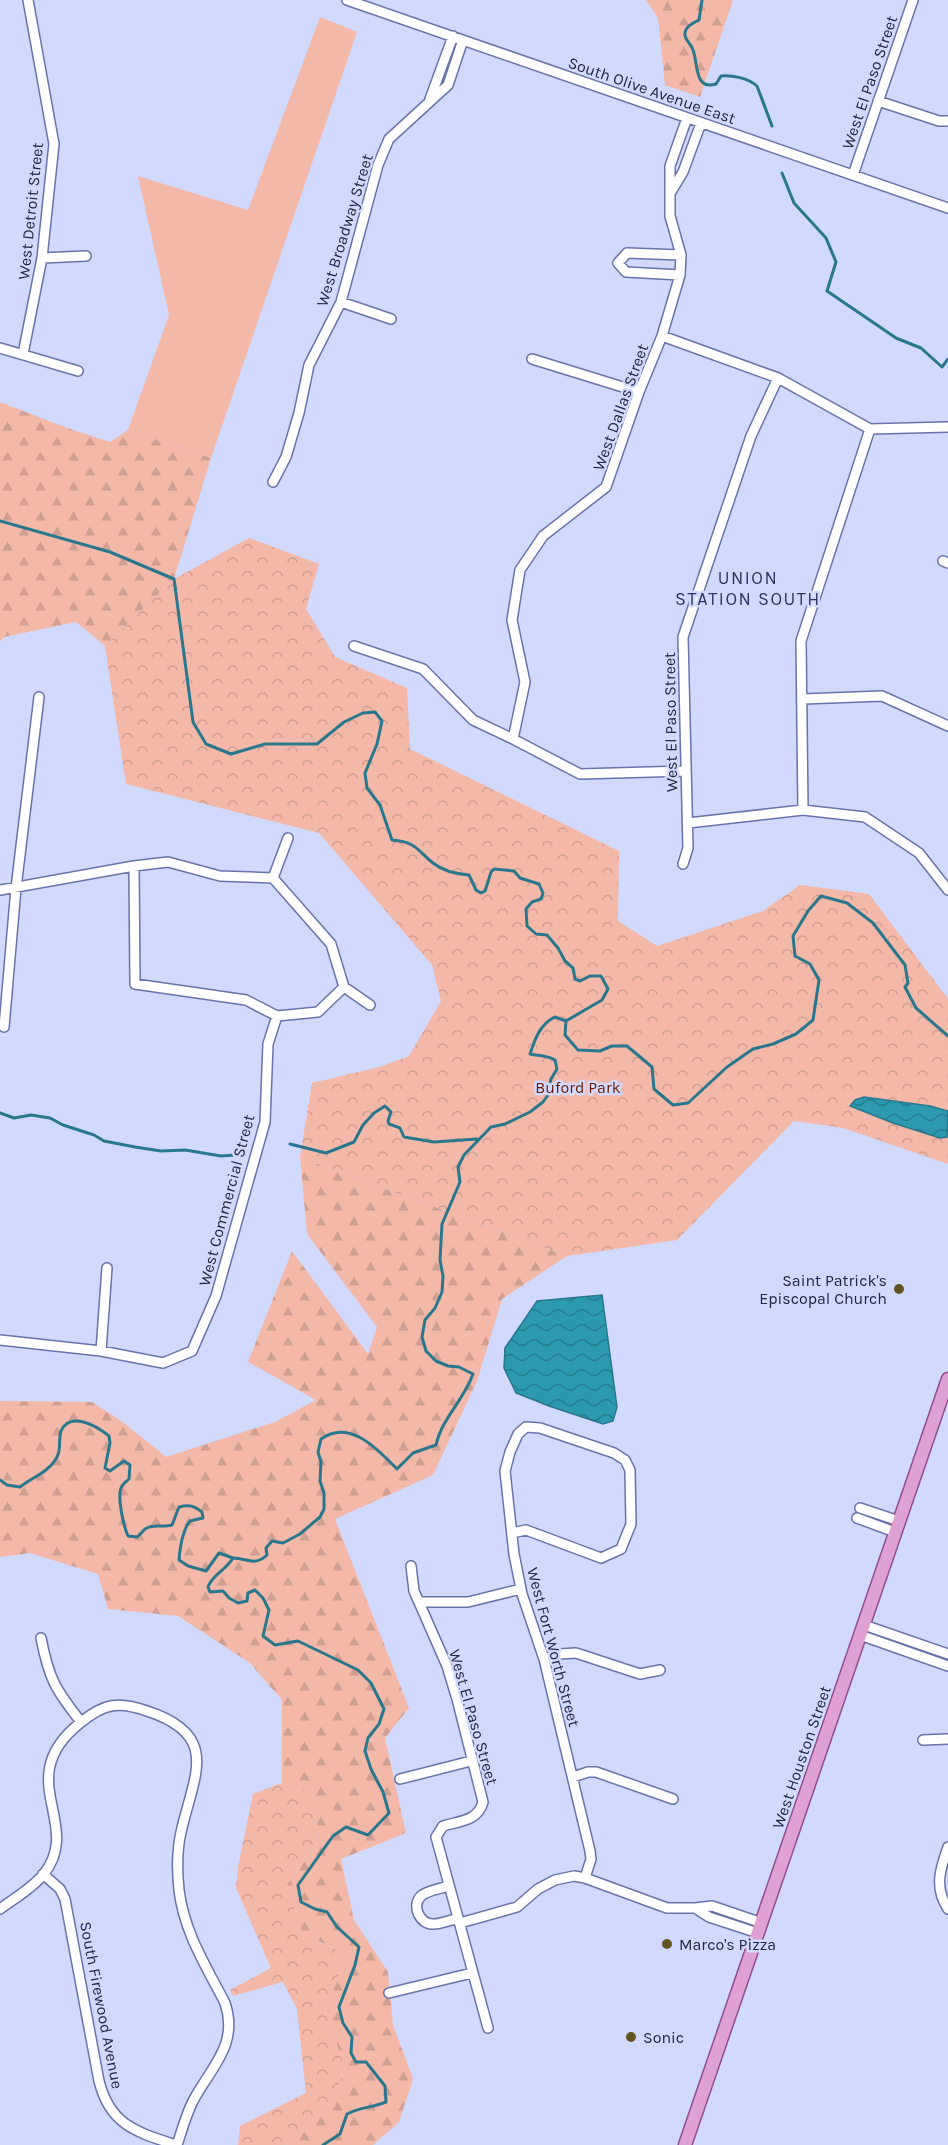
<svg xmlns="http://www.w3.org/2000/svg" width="948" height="2145" font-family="Karla,sans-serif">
<defs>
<pattern id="forest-firs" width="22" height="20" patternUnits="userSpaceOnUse" patternTransform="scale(1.5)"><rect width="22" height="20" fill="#f4b8a9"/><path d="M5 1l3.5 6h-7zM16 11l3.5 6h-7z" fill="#d19e92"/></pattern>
<pattern id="park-crowns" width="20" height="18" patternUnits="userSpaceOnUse" patternTransform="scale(1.5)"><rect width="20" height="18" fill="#f4b8a9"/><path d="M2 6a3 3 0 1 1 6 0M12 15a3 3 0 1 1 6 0" fill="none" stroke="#d19e92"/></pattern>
<pattern id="water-waves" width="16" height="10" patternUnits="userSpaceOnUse" patternTransform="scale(1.5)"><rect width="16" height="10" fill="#2c99af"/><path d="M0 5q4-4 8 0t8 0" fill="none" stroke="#257d90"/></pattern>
</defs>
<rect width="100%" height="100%" fill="#d1d9fe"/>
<path fill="#f4b8a9" d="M320 17 357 32 211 458 128 430 169 315 138 176 248 210Z"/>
<path fill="url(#forest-firs)" d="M646 0H733L700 97 665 85 658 18Z
M0 402 67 428 110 442 128 430 211 458 174 579 105 646 76 622 4 637 0 641Z
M300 1157 567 1256 502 1299 477 1381 433 1475 335 1519 409 1708 385 1738 406 1833 341 1859 354 1920 388 1972 393 2025 413 2079 399 2122 373 2145H286L330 2105 345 2068 325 2011 347 1954 302 1934 287 1885 319 1839 312 1793 282 1783V1700L250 1663 178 1616 108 1609 98 1574 30 1553 0 1557V1401L92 1402 124 1423 166 1457 275 1422 316 1400 248 1362 292 1251 368 1354 377 1327 307 1234Z"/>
<path fill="url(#park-crowns)" d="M249 538 319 564 306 609 335 657 407 688 410 749 619 851 618 921 657 946 763 911 800 885 869 894 948 999V1164L843 1128 794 1121 677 1240 567 1256 300 1157 312 1083 379 1067 409 1056 441 1001 432 965 319 833 126 784 105 646 174 579Z
M282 1783 312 1793 319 1839 287 1885 302 1934 347 1954 325 2011 345 2068 330 2105 286 2145H238L240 2126 306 2093 297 2009 283 1982 233 1996 230 1990 271 1968 236 1888 238 1867 253 1794Z"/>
<path fill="url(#water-waves)" stroke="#29778d" stroke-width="1.5" d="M864 1097 930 1106 948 1111 947 1137 940 1138 893 1123 850 1106 855 1100Z
M602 1295 617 1407 613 1421 603 1424 549 1406 516 1393 504 1368 505 1348 537 1301Z"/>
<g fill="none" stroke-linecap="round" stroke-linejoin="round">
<path stroke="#29778d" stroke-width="3" d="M702 0 699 20C693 23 686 26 685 33 684 40 691 43 693 50 698 62 694 91 716 84L721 76C732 75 748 78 757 86L772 126
M782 173 794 203 826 238 836 262 827 291 896 338 921 348 942 367 948 359
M0 521 110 552 174 579 193 722 206 744 231 754 265 744H317L344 722 363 713 375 712 382 721 377 744 365 773 367 788 380 805 392 840C416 842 416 849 433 863 443 871 456 874 469 875L476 890 481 893 485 891 491 872 494 869 514 871 520 878 539 884 543 893 541 899 532 902 526 909 527 926 536 934 547 935 558 948 565 961 573 968 575 979 580 981 590 976H601L608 989 602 1000 566 1021
M0 1113 14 1118 31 1115 50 1118 63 1125 94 1135 104 1141 135 1147 161 1151 185 1150 221 1156 236 1155
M290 1144 326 1153 354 1142 363 1125 374 1113 385 1106 391 1112 388 1121 389 1124 400 1128 404 1137 434 1142 477 1139
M0 1480 7 1485 20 1487C33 1477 47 1473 56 1459 62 1450 58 1440 61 1431 70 1410 98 1427 109 1436L110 1443 105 1468 110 1471 124 1461 130 1465 129 1479C127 1481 124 1483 122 1486 116 1495 124 1527 128 1536L137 1537C140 1535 142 1532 145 1529 153 1523 163 1528 172 1525L179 1507C189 1504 194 1506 202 1512L203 1518 190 1521C182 1531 180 1547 179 1560L188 1566 206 1571 219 1553 233 1558
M323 2145 340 2134 347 2114C363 2106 372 2108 386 2102L385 2086 366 2062H356L351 2053 352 2037 343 2023 339 2007 355 1965 359 1947 337 1927 327 1912 315 1909 301 1902 298 1885 333 1836 346 1827 368 1835 389 1813 383 1792 371 1769 365 1751 368 1738 379 1724 384 1709 371 1683 358 1670 298 1641 275 1645 263 1636 269 1610 263 1598 255 1590 248 1593 247 1601 238 1603 229 1598 223 1591 210 1592 208 1587C212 1575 226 1570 233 1558 247 1558 254 1567 267 1555L266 1548 272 1541 283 1543 300 1534 320 1517 324 1509V1493L320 1481 321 1462 318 1452 321 1439C350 1418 378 1450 397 1469L413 1453 436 1445C442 1418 464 1400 473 1374L459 1367 448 1366 436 1361 426 1351 422 1337 425 1320 435 1308 442 1292 443 1276 440 1260 442 1224 460 1182 458 1167 464 1155 491 1127 505 1124 530 1112 543 1102 548 1095 551 1079 557 1069 555 1060C546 1055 539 1056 530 1054 535 1039 540 1024 555 1017L566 1021 565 1035 578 1050 600 1051 612 1046H627L652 1067 654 1089 673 1105 688 1103 727 1067 753 1049 773 1044 796 1034 813 1020 819 980 810 964 795 956 793 936 808 911 821 896 847 903 873 923 905 965 908 983 905 987 916 1008 948 1036"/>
<g stroke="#6873aa" stroke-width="12">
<path id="minor" d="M347 0 948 208
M430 99 453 36
M878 101 939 121H948
M853 175 913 0
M671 192 683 172 701 123
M42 258 86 256
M680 275 626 272 618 263 627 253 681 255
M341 302 391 319
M662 336 778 378 870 429 948 427
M0 348 78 371
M23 354 42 258 54 144 28 0
M532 359 639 392
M273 482 286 457 299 413 309 365 341 302 378 165 389 139 448 85 463 40
M943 561 948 563
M354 646 423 669 473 720 513 739 580 774 685 771
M803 699 882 696 948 726
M513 739 525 682 512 620 520 570 543 536 606 487 639 392 662 336 680 275 681 255 670 216V166L687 118
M803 810 801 641 870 429
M688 823 803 810 865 817 919 853 948 890
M683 864 688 848 683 637 751 436 778 378
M134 866 135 984 246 1000 277 1016 318 1012 344 987
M273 878 288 838
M0 890 134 866 168 862 220 876 273 878 331 944 344 987 370 1005
M4 1027 16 888 39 697
M0 1340 101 1351 163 1363 192 1351 216 1296 265 1122 268 1044 277 1016
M101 1351 107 1268
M860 1508 899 1521
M857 1518 895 1532
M512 1533 526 1530 601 1558 621 1549 631 1524 630 1470 625 1460 614 1453 540 1428 526 1427 518 1434 510 1452 505 1471 514 1554 522 1594 544 1659 590 1851 591 1859 585 1878
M411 1566 414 1591 447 1666 457 1699 483 1802C478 1821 460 1821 443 1826L436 1837 488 2028
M419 1602H468L521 1589
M864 1625 948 1654
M860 1635 948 1666
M41 1638C49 1679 55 1689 81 1722
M544 1659 559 1654 576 1653 640 1674 660 1670
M923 1740 948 1739
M573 1777 588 1772H596L673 1799
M400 1779 471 1761
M948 1847C940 1869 934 1888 948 1909
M43 1874 60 1889 65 1899 99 2081C110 2125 136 2132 176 2145
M448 1886C440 1889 428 1890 421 1896 411 1906 420 1925 434 1924 441 1924 450 1920 457 1919
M0 1909C15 1898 31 1889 43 1875 85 1824 10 1779 80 1723 104 1703 119 1701 147 1711 221 1735 194 1775 181 1832 177 1850 177 1871 179 1890 184 1932 206 1966 225 2003 239 2045 211 2067 193 2101 186 2115 182 2130 177 2145
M460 1923 517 1907 538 1889 555 1880 574 1876 585 1878 667 1908H695
M758 1933 709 1917 695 1908 712 1906 762 1923
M389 1993 472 1973"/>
</g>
<g stroke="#8f4e8d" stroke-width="15">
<path id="major" d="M685 2145 948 1379"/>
</g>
<use href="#minor" stroke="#fff" stroke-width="9"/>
<use href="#major" stroke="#dfa1d4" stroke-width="12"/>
</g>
<g fill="#625522" stroke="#d1d9fe" stroke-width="2">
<circle cx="899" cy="1289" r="6"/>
<circle cx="667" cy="1944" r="6"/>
<circle cx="631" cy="2037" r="6"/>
</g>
<g text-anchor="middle" stroke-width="5" stroke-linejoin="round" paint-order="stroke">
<g font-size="16" fill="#22273e" stroke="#d1d9fe">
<text transform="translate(869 82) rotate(-71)" y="6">West El Paso Street</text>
<text transform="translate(652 90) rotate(19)" y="6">South Olive Avenue East</text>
<text transform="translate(30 211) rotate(-84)" y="6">West Detroit Street</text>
<text transform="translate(344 230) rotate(-73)" y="6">West Broadway Street</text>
<text transform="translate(620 407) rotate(-70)" y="6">West Dallas Street</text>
<text transform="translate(670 722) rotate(-91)" y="6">West El Paso Street</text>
<text transform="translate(226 1200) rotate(-75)" y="6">West Commercial Street</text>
<text transform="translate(554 1647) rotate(75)" y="6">West Fort Worth Street</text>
<text transform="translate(474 1717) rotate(74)" y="6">West El Paso Street</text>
<text transform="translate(801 1757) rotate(-71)" y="6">West Houston Street</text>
<text transform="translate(102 2005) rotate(79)" y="6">South Firewood Avenue</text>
</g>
<g font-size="16" fill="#6f1902" stroke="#d1d9fe">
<text x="578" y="1093">Buford Park</text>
</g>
<g font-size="16" fill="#22273e" stroke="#d1d9fe" text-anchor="start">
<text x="887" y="1286" text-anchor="end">Saint Patrick's<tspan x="887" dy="18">Episcopal Church</tspan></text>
<text x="679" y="1950">Marco's Pizza</text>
<text x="643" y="2043">Sonic</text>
</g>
<g font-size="18" letter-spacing="1.5" fill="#2d3365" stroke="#d1d9fe">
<text x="748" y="584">UNION<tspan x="748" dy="21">STATION SOUTH</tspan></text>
</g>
</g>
</svg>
